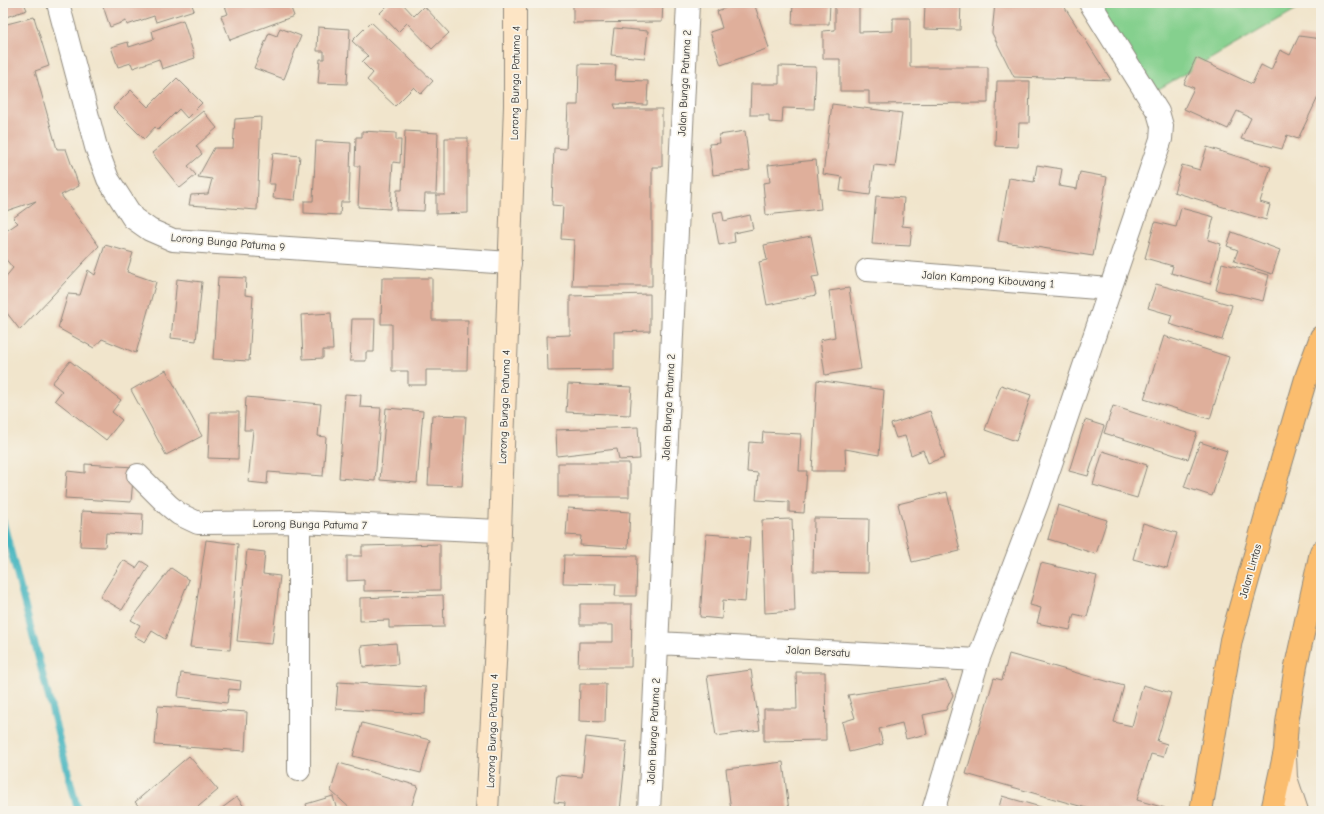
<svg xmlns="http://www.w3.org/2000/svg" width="1324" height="814" font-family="'Comic Neue',sans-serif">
<rect width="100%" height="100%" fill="#f7f3e8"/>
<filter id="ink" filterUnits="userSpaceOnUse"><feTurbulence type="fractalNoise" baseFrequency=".025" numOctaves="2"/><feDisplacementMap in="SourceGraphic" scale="8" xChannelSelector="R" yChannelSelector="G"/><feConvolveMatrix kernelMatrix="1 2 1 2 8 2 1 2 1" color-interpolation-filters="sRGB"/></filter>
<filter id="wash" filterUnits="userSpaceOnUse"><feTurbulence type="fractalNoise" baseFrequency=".012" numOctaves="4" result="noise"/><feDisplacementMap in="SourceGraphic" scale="16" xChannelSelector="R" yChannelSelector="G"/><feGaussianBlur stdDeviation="0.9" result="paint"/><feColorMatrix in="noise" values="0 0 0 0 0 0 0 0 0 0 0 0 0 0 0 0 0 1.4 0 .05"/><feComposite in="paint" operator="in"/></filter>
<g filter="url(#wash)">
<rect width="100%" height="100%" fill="#f1e5cc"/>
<path fill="#85d08e" stroke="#587e5c" d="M1097 3H1307L1150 94Z"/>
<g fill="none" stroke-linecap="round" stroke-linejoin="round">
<path stroke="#47b6c0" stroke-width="7" d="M3 521 78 811"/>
</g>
<g id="blocks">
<path fill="#dfaf9b" d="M3 3H24L27 10 3 18Z
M102 3H191L194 10 156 22 154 16 127 25 126 21 110 27Z
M232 3H289L294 16 230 40 221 16 228 14 225 6Z
M390 3H402L414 16 424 6 449 33 432 49 407 23 398 32 380 13Z
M573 3H663L662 22 573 23Z
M739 3H754L769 48 721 65 710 32 722 28 717 11Z
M793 3H830L829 24H792Z
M835 3H859V32L893 31V18H910V67H988V103L869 104V91H840V59H823V31L835 30Z
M925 3H961L960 30 924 29Z
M995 3H1062L1111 80 1014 77 992 33Z
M34 17 49 66 35 71 57 149H66L79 186 61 195 99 246 20 330 3 308V280L13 268 3 256V233L18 223 13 218 36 201 3 212V25Z
M183 20 195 58 162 69 159 59 133 68 131 63 118 67 111 47 128 42 129 47 154 39 152 31Z
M371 22 433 81 421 94 414 87 395 106 367 80 373 73 362 62 368 56 352 41Z
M318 27 350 29 347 84 318 83 320 59H324V51H317Z
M280 28 301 36 284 79 254 68 269 33 277 36Z
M614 28 648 31 645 58 611 55Z
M1299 36 1321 39V91L1298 139 1287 135 1282 149 1241 139 1251 118 1237 111 1228 129 1184 109 1194 88 1184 84 1196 58 1252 84 1261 65 1271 70 1280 50 1290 55Z
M579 64 616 65 615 80 648 81 647 105 614 104 616 109H662V167H652V286H572L574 240 561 239 563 206 552 205 554 148 566 149 568 105H578Z
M779 66 816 67 814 109 783 108 782 123 769 122V115H750L751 84H779Z
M177 78 202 103 187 118 179 109 158 130 155 127 144 139 113 108 131 90 148 107Z
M997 81H1030L1029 123H1019L1018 147 995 146Z
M832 104 902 113 895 167 874 165 870 195 840 191 842 177 823 174Z
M203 111 217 128 196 146 202 154 188 166 196 175 180 188 152 153Z
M261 117 257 210 189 205 191 195 208 194 212 179 198 177 214 148H233L235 119Z
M362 131 396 133V140H401L400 163 393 162 390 209 358 207 360 166H355L356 137H362Z
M405 131 438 133 436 194H425L424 211 396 210 397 190H402Z
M745 131 750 170 713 175 709 144 720 143 719 135Z
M445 138H468V213L436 214V195H445Z
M316 141 351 143 349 202H341L340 215 304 213V201H313Z
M1207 147 1271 167 1260 202 1270 205 1266 220 1174 192 1182 165 1200 170Z
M273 153 300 156 295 200 273 198 275 184H269Z
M816 160 821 209 766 215 763 183 770 182 768 165Z
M1037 165 1062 169 1059 186 1077 189 1080 172 1107 177 1093 256 998 241 1009 178 1034 182Z
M876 196 904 198 902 226 912 227 910 246 872 244Z
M1181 208 1214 217 1208 240 1221 244 1210 284 1171 273 1173 266 1145 258 1155 222 1176 227Z
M722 211 724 221 750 215 753 229 734 233 735 242 719 245 713 213Z
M1232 232 1280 250 1272 274 1234 261 1238 250 1227 246Z
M811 236 819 276 812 277 816 295 767 305 759 262 767 260 764 245Z
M105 245 133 253 127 272 156 282 136 353 102 339 94 348 58 328 68 294 80 295 88 270 95 275Z
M1222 263 1269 275 1263 301 1216 290Z
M218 277 246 278 245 295 253 296 249 361 213 359Z
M382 278H432V320H468L467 370H426V385H408V371H392V324H381Z
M177 279 202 282 196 341 171 338Z
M1156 284 1232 305 1222 340 1169 324 1172 315 1148 308Z
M849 288 861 369 825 375 820 340 835 337 829 291Z
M650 294V331L614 332V370L548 371 547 336 570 335V296Z
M331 313 333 350H323V358L303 359 301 315Z
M352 319H375L374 352H366V361H350Z
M1164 336 1229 357 1210 419 1144 399Z
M70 361 121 400 112 412 122 420 106 440 55 400 62 391 52 383Z
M166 370 202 436 166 455 131 390Z
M817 380 884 390 879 455 845 449 846 471H812Z
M568 384 632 387 630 415 566 412Z
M1001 385 1031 395 1016 441 985 430Z
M345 394 361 395 360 407 381 408 375 481 339 478Z
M246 397 321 404 318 436 326 437 323 476 268 472 267 484 248 482 253 430H244Z
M1113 406 1197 433 1188 459 1104 433Z
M386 408 423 411 417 483 380 480Z
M930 411 945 457 928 463 923 450 911 455 905 436 896 438 891 424Z
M210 412H239L238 459 208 458Z
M432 415 466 416 462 486 428 485Z
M1085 420 1104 426 1088 476 1069 471Z
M638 427 640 459 619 460 617 449 557 456 556 430Z
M763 432 801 434 799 471H807L804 513 789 512V502L756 500 758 473 747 472 749 442 762 443Z
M1200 442 1227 451 1212 496 1184 487Z
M1103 451 1147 465 1137 498 1093 485Z
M558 463H629V497H558Z
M85 464 134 467 131 502 65 498 67 471 85 473Z
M947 492 960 551 912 562 898 504Z
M1058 505 1107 520 1096 554 1048 539Z
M568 508 630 512 628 548 580 545 581 536 566 535Z
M82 511 143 514 142 535 106 533 105 547 80 546Z
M814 518 869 519 868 573 813 572Z
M792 519 795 611 765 613 762 520Z
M1143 523 1177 533 1167 568 1133 559Z
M706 534 750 537 745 602 723 600 722 619 700 617Z
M206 540 238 544 230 650 190 647Z
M440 544V590L364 591V580L347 581V556H362V546Z
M247 550 265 552 263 574 280 576 272 644 237 641Z
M564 555 637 556 636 596H615L616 584 563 583Z
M123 560 136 568 141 561 149 566 122 610 100 597Z
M1041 563 1097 576 1087 617 1074 614 1070 630 1037 623 1041 608 1030 605Z
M171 568 189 580 165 639 152 631 145 642 134 636 140 625 131 620Z
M443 595 444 627 389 628V620L360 621V598Z
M580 604H632L631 667H578L579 642H613V625H580Z
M396 643 398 664 363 667 361 646Z
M1009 654 1124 686 1114 722 1132 726 1143 685 1171 693 1157 741 1167 744 1163 757 1151 754 1137 800 1165 808 1164 811H1097L966 774 994 678 1002 680Z
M751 670 760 730 716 736 707 676Z
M796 672H825L826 740 764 741V709H797Z
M181 673 241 681 240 690 229 689 227 703 178 697Z
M946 680 953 695 946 710 923 715 927 734 906 739 902 723 879 729 883 744 849 752 842 722 855 718 848 695Z
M338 682 426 687 425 714 336 709Z
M580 684H606L605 722 579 721Z
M158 706 247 712 245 751 155 745Z
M362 723 430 740 421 773 353 756Z
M586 737 627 742 620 811H564L565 803 554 802 557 775 582 777Z
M189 756 218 790 193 811H143L135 802Z
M783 762 789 811H731L726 769Z
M339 763 418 786 410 811H353L331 791Z
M333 796 337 811H308L306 804Z
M1002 796 1044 808 1043 811H998Z
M237 797 247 811H218Z"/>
</g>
</g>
<g filter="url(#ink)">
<use href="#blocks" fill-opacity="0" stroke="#8e887c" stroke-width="1"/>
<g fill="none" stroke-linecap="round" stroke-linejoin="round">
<g stroke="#8e887c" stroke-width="24">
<path id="street" d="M58 3 96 147 108 179 133 218 150 230 173 240 510 263
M867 270 1110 289
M138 475 168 505 179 514 198 523 299 522 499 531
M299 522V770
M658 643 978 660
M649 811 688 3
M933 811 978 660 1038 502 1161 139 1162 126 1158 112 1090 3"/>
</g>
<g stroke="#8e887c" stroke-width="24">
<path id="secondary" d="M1285 756 1286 778 1297 811
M487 811 496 644 515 106V3"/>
</g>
<g stroke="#8e887c" stroke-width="24">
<path id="highway" d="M1201 811 1231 640 1272 494 1307 375 1321 337
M1272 811 1285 751 1287 723 1296 666 1321 552"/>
</g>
<use href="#street" stroke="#fff" stroke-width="22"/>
<use href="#secondary" stroke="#fde5c5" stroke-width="22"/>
<use href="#highway" stroke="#fbbd6e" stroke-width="22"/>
</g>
</g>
<g text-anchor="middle" stroke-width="3.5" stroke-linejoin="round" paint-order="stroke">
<g font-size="11" fill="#2b2b2b" stroke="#f7f3e8">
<text transform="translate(515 83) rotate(-89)" y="4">Lorong Bunga Patuma 4</text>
<text transform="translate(684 83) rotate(-87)" y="4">Jalan Bunga Patuma 2</text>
<text transform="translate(228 242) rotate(5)" y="4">Lorong Bunga Patuma 9</text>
<text transform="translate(988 279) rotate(4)" y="4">Jalan Kampong Kibouvang 1</text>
<text transform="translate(504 407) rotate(-88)" y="4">Lorong Bunga Patuma 4</text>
<text transform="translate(668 407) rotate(-87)" y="4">Jalan Bunga Patuma 2</text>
<text transform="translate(310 524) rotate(1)" y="4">Lorong Bunga Patuma 7</text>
<text transform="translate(1250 571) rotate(-74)" y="4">Jalan Lintas</text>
<text transform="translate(818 651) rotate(3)" y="4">Jalan Bersatu</text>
<text transform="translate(492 731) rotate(-88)" y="4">Lorong Bunga Patuma 4</text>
<text transform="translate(653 731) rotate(-87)" y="4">Jalan Bunga Patuma 2</text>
</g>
</g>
<rect width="1324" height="814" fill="none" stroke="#f7f3e8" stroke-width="16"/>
</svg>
